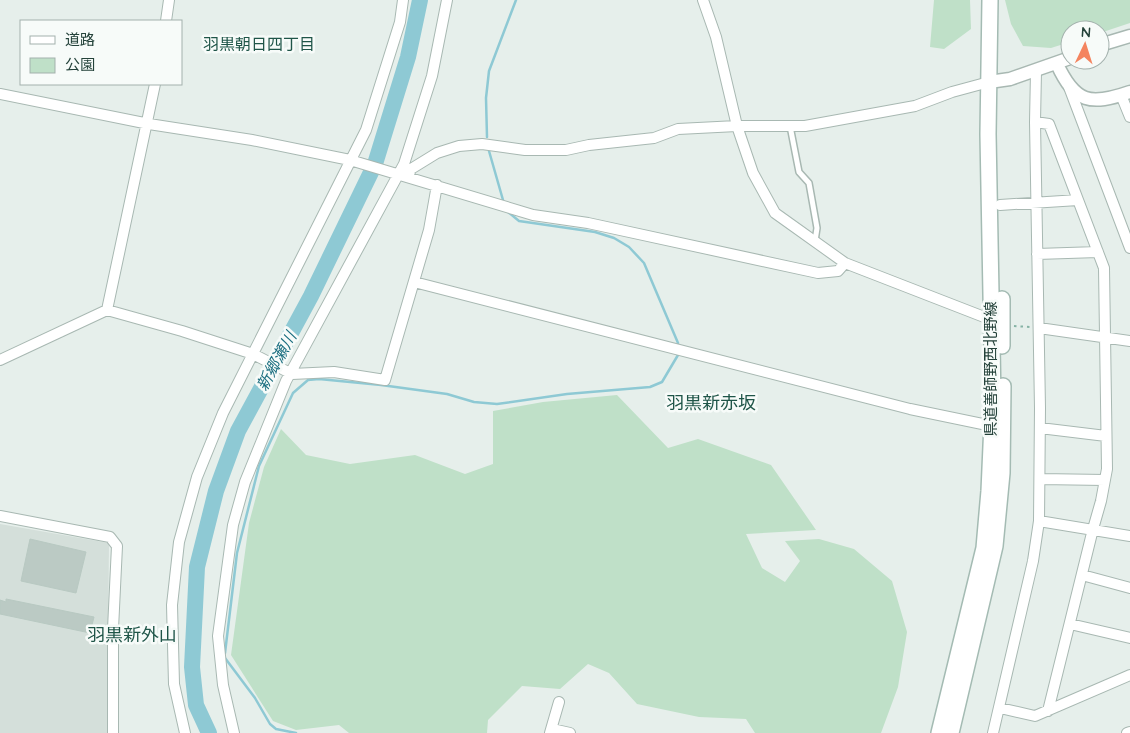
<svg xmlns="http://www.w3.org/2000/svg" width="1130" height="733" font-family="Quicksand,'Noto Sans JP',sans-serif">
<rect width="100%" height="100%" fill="#e6efeb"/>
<path fill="#d4dfda" d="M0 524 109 543 107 733H0Z"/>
<path fill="#bfe0c8" d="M934 0H970L971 29 944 49 930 47Z
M1005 0H1130V23L1100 33V30H1070V42L1051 48 1023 46 1011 24Z
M617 395 668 448 698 439 771 465 816 530 746 534 762 568 785 582 800 561 785 541 819 539 854 549 892 581 907 632 898 687 881 733H755L746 719 699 717 637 704 609 673 588 664 560 689 522 686 488 720 487 733H349L339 725 296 730 273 721 231 655 249 523 264 467 281 429 306 455 350 464 415 455 465 474 493 464V411L543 402Z"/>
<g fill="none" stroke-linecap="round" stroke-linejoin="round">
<path stroke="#8ec9d4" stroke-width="2.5" d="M487 137 486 98 489 71 516 0
M489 151 503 200
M508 212 519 221 595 232 614 238 629 247 644 263 678 343
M225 653 237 553 259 466 293 393 308 380 319 379 381 385 447 394 474 402 497 404 567 394 650 387 662 382 678 355
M225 658 255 698 270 724 276 729 296 733"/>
<path stroke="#8ec9d4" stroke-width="16" d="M209 733 196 705 192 667 197 567 216 491 238 431 311 296 375 164 408 57 420 0"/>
</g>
<path fill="#bbcac4" stroke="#b8c9c2" d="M30 539 86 552 76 593 21 581Z
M6 599 94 617 90 633 0 614V600L6 602Z"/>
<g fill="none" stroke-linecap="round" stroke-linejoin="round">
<g stroke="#a8b8b2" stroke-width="8">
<path id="service" d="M790 126 799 172 809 183 817 228 815 241"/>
</g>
<g stroke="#a8b8b2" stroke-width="12">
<path id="minor" d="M703 0 716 37 737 126 753 173 775 213 845 263 997 322
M166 21 169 0
M1069 87 1130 248
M0 94 149 124 252 140 350 160 533 215 588 223 818 273 838 271 845 263
M1121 95 1130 117
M1035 122 1049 124 1104 268 1107 469 1101 501 1093 529 1048 711
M408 177 411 169 437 153 459 146 482 144 525 150H566L589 145 654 138 678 129 737 126H805L915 106 952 92 989 82
M1000 205 1078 200
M1037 254 1098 252
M414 282 910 409 992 426
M107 310 155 84
M1039 328 1130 341
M0 360 107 310 182 331 253 354 292 374 334 372 385 380 429 230 437 185
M1040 428 1106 436
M1040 479 1105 480
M0 516 110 537 117 546 113 629V733
M1039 521 1130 536
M1082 575 1130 588
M1070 624 1130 638
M1000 708 1035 716 1130 675
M552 729 570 733
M185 733 174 684 172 605 179 542 197 477 223 413 366 130 400 22 403 0
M234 733 223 685 218 636 233 525 245 482 286 381 404 164 432 76 447 0
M550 733 559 702
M993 733 1033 561 1039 521 1040 408 1035 122 1036 71
M1127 733 1130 732"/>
</g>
<g stroke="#a8b8b2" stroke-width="15">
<path id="tertiary" d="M1100 45 1130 36
M1057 64C1075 103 1090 106 1130 92
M989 82 1010 79 1070 58"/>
</g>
<g stroke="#a4bbb3" stroke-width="18">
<path id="secondary" d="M1002 299V346
M939 733 984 548 989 491 993 401 988 134 990 0
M951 733 995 546 1002 473 1003 386"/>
</g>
<path stroke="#86b3a5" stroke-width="2" stroke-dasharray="2.5 4" stroke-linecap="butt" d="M1014 326 1030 327"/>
<use href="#service" stroke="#fff" stroke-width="5"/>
<use href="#minor" stroke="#fff" stroke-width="10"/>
<use href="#tertiary" stroke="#fff" stroke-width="12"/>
<use href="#secondary" stroke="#fff" stroke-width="15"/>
</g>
<g text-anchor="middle" stroke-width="5" stroke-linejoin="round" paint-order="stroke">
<g font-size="15" fill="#24423a" stroke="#f7fbf9">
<text transform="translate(991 369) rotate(-90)" y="5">県道善師野西北野線</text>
</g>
<g font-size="16" fill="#1f5548" stroke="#f7fbf9">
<text x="259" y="50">羽黒朝日四丁目</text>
</g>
<g font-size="16" font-style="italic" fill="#1c6f80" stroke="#f7fbf9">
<text transform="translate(276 361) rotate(-61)" y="6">新郷瀬川</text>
</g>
<g font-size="18" fill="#1f5548" stroke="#f7fbf9">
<text x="711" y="409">羽黒新赤坂</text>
<text x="132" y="641">羽黒新外山</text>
</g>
</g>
<rect x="20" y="20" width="162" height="65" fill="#f7fbf9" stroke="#a3b1ad"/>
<rect x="30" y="36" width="25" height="8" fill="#ffffff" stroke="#a3b1ad"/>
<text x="65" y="45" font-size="15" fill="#24423a">道路</text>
<rect x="30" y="58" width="25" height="15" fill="#bfe0c8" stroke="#a3b1ad"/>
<text x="65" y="70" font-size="15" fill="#24423a">公園</text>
<g transform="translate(1085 45) rotate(4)"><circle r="24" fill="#f7fbf9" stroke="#a3b1ad"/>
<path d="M0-4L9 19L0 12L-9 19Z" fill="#f4845f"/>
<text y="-8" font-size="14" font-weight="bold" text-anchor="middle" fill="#24423a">N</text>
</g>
</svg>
